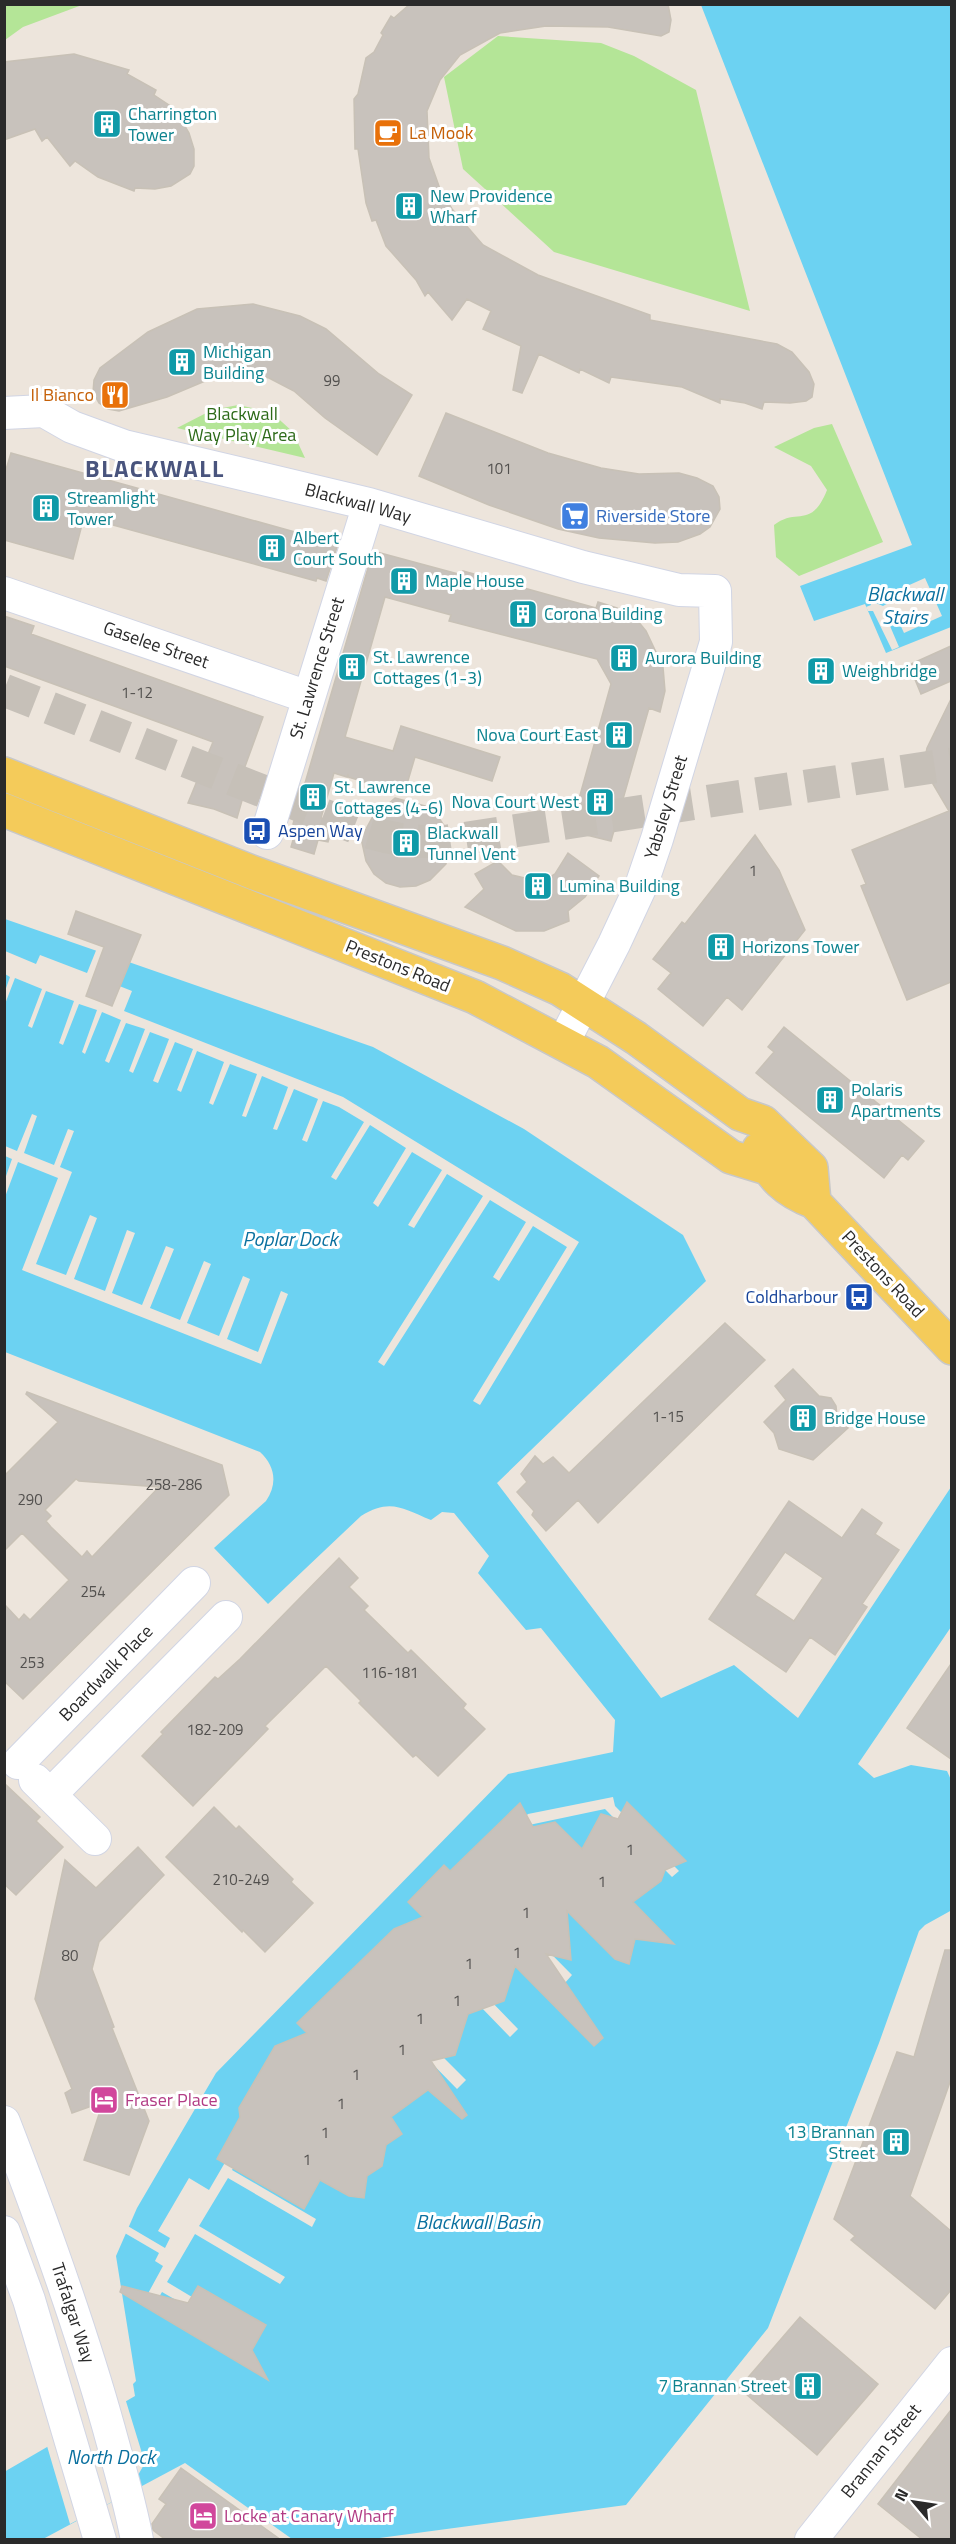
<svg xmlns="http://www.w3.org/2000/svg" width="956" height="2544" font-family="'Titillium Web',sans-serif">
<rect width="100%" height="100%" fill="#ede5dc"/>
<path fill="#b4e597" d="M5 4H82V5L23 27 5 40Z
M498 36 601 43 634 56 696 90 750 311 554 252 463 169 444 77Z
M238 405 271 412 293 432 305 458 177 428 212 410Z
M832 424 883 542 799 576 776 557 774 525C797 507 811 530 827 490L811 466 774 447 814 428Z"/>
<path fill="#6cd2f2" d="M701 5H951V627L886 653 865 604 814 621 800 586 912 545Z
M5 919 373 1047 524 1129 683 1235 706 1281 497 1483 661 1698 734 1665 798 1718 951 1487V1627L858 1764 874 1778 911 1765 947 1771 952 1782V1910L925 1925 919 1931 879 2043 768 2328 626 2505 372 2539H292L185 2463 43 2539H5L4 2472 135 2396 133 2384 136 2381 116 2256 137 2208 216 2073 508 1774 613 1752 615 1720 541 1628 526 1630 478 1573 489 1556 454 1513 442 1512 431 1520C402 1508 390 1498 361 1516L268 1604 214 1548 266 1501C278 1483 275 1466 260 1452L5 1352Z"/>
<path fill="#ede5dc" d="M925 578 942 616 904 633 893 609 884 612 899 647 892 650 873 611H868L866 607 871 605 869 600 883 606 890 602 887 595Z
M97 948 103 950 94 976 132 991 124 1011 343 1097 579 1242 480 1405 473 1401 567 1247 533 1226 499 1281 493 1277 526 1222 490 1200 384 1366 378 1362 483 1196 447 1174 414 1228 408 1225 442 1170 412 1152 378 1207 373 1203 406 1148 370 1125 336 1180 331 1177 364 1122 339 1107 323 1101 307 1142 302 1140 318 1099 294 1089 277 1130 273 1129 288 1087 262 1076 246 1117 242 1116 257 1074 230 1064 213 1105 209 1103 224 1062 197 1051 181 1092 177 1090 193 1049 175 1042 158 1083 153 1081 169 1039 150 1032 133 1073 129 1071 145 1029 126 1023 109 1063 105 1061 121 1020 102 1012 85 1054 82 1052 97 1010 79 1004 63 1045 59 1043 74 1001 46 991 32 1028 28 1026 42 989 15 978 5 1004V991L10 977 5 974V951L36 964 40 955 87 973Z
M32 1114 37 1116 24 1153 54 1165 68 1129 74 1131 60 1167 72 1172 36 1264 66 1275 90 1215 97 1218 74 1279 105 1291 127 1230 135 1233 112 1293 142 1305 166 1246 174 1249 150 1308 180 1320 204 1261 211 1264 187 1323 219 1336 243 1276 250 1279 227 1339 258 1352 281 1291 288 1294 261 1364 22 1270 58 1178 18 1162 5 1197V1179L12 1159 5 1156V1146L17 1151Z
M613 1797 615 1806 679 1871 672 1877 605 1809 529 1825 476 1878 572 1975 564 1984 423 1931 518 2029 510 2037 416 1940 370 1984 466 2080 457 2089 362 1992 245 2147 232 2170 316 2219 312 2227 228 2178 199 2226 285 2277 280 2284 195 2234 167 2282 252 2333 247 2341 162 2292 155 2304 145 2299 163 2266 155 2261 159 2253 123 2232 126 2225 165 2248 170 2238 158 2231 189 2178 209 2190 292 2047 528 1814Z
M125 2398 145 2463 127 2494 70 2524 47 2446Z"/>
<path fill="#c8c2bc" stroke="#c8c1b6" stroke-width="1.5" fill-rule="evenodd" d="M410 4H668L671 20 669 32 661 36 608 27 546 26 500 33 460 55 440 80 427 111 429 158 440 189 452 209 483 245 538 275 650 315V320L777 344 792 352 809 372 814 384 812 397 806 401 790 403 764 402 762 409 745 403 720 399V403L682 387 611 377 609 383 580 369 579 373 539 354 522 393 513 390 521 346 483 329 491 311 467 299 452 320 428 292 425 296 416 280 386 246 376 220 372 221 366 203 358 149H355L354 99 358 94 366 58 374 52 383 35 381 33 391 16 394 18Z
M74 54 129 70 127 74 156 90 154 95 175 109 189 133 194 149V166L190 174 171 186 155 189 135 188 134 191 98 177 75 161 70 166 47 137 42 141 35 129 4 140V62Z
M253 304 300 316 326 329 379 374 412 395 377 455 325 418 294 391 269 378 254 375 236 373 217 376 167 397 119 411 108 409 99 403 93 392 94 380 100 368 148 332 197 309Z
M446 413 548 453 601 468 639 474 679 473 697 478 713 486 719 497 720 509 710 527 700 534 678 542 655 543 599 538 558 529 489 505 419 476Z
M11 453 338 544 326 581 317 578 316 581 84 517 73 559 4 540V476Z
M373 551 462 575 463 571 596 608 598 602 617 608 637 620 646 631 663 667 665 691 660 712 649 708 611 841 570 831 611 684 597 659 449 621 451 615 385 597 345 737 393 751 401 726 500 757 492 781 415 757 404 794 348 777V774L347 777 334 773 321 818 334 822 328 842 318 840 314 854 291 847 297 826 293 824Z
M4 616 34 626 31 634 263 717 235 794 243 797 237 818 214 809 188 803 213 742 4 666Z
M951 646V681L921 694 909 665Z
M951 699V982L907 1000 861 886 866 884 852 850 949 811 930 779 925 758 927 748Z
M395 798 425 806 437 815 445 827 448 841 446 864 430 880 416 886 400 887 386 883 374 874 366 861 361 838 372 818Z
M755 835 779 870 805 930 742 1010 727 997 703 1026 658 989 671 973 653 959 682 922 685 924Z
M568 853 599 876 585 897 568 911 569 921 544 931H516L465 907 484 889 475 874 498 861 512 875 542 882 555 874Z
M76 911 141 935 112 1006 86 996 104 947 68 934Z
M784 1027 924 1141 908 1160 902 1155 884 1178 756 1073 774 1052 768 1047Z
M725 1323 765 1360 598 1523 578 1500 546 1531 532 1515 534 1511 517 1492 527 1482 521 1474 535 1456 543 1464 553 1457 569 1473Z
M793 1369 819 1396 831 1398 836 1406 837 1416 848 1428 813 1460 779 1449 774 1433 764 1422 786 1400 775 1386Z
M27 1392 222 1465 229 1495 23 1699 4 1681V1604L19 1620 24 1614 30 1620 69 1580 22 1533 4 1551V1476L58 1422 26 1394ZM76 1479 79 1481 159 1487 92 1557 87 1551 82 1557 51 1527 46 1521 51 1516 45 1510Z
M789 1501 842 1538 862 1509 882 1523 875 1534 899 1550 862 1604 867 1607 835 1655 810 1637 786 1672 709 1619ZM785 1552 823 1578 794 1621 755 1595Z
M339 1558 358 1578 349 1587 368 1606 364 1610 408 1653 411 1650 466 1704 463 1708 485 1729 438 1776 416 1755 413 1757 359 1703 361 1701 326 1666 265 1726 268 1729 193 1806 142 1756 163 1734 161 1732 215 1677 218 1679 240 1659Z
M951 1664V1759L907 1728Z
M4 1783 40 1817 36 1821 63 1847 16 1895 4 1884Z
M627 1802 686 1861 665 1870 661 1881 633 1902 674 1944 635 1939 629 1964 615 1959 567 1911 571 1960 546 1954 603 2038 594 2046 515 1966 504 2001 468 2014 455 2055 431 2061 467 2115 462 2119 428 2090 391 2117 402 2134 386 2145 382 2166 367 2176 364 2198 349 2196 320 2180 304 2209 217 2159 240 2117 239 2108 275 2046 307 2033 297 2023 394 1929 423 1917 408 1902 444 1865 450 1871 520 1803 533 1827 555 1822 582 1849 601 1814 618 1819Z
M214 1807 236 1829 239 1826 293 1879 291 1882 313 1903 265 1952 243 1930 242 1932 166 1857Z
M138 1847 164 1875 99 1942 92 1969 114 2027 112 2028 149 2121 129 2175 84 2160 103 2102 72 2113 65 2093 72 2089 35 1999 65 1860 96 1888Z
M945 1950H951V2079L910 2196 951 2231V2290L935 2309 851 2240 855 2236 834 2219 897 2052 914 2057Z
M122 2286 188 2303 198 2286 266 2325 252 2350 268 2380 120 2292Z
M800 2317 878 2384 817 2455 739 2388Z
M951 2410V2540H923L878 2504Z
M181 2468 281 2540H166L153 2530 152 2524 166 2504 159 2499Z"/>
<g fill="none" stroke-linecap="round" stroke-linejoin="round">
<path stroke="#c6c0b8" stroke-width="33" stroke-dasharray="33 16" stroke-linecap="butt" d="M4 690 365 831C394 840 418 843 448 841L952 764"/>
<g stroke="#d1d5e4" stroke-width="34">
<path id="minor" d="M4 413 44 411 72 427 124 446 369 504 583 567 679 590 715 591 716 642 657 839 641 886 614 944 563 1043
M4 593 308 697
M267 833 369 504
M18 1763 194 1583
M35 1780 95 1839
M50 1795 226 1617
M4 2122C43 2223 80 2325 109 2429 119 2466 130 2502 137 2540
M4 2232 29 2300 100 2540
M811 2540 952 2363"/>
</g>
<g stroke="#c8c8c8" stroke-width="36">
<path id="major" d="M4 774 254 873 502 963 560 989 636 1038 740 1114 763 1122 811 1168 814 1202
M4 810 475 997 598 1062 731 1157 767 1168
M759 1149C770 1177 786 1191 814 1202L952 1348"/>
</g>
<use href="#minor" stroke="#fff" stroke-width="32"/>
<use href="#major" stroke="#f4cb5a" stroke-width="33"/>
</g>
<defs>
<g id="building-square" transform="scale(1.5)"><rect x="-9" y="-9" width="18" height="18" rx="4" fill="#0f9aa8" stroke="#fff"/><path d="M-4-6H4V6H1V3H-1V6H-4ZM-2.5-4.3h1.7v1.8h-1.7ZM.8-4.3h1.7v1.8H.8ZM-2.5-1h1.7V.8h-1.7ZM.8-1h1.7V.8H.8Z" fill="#fff"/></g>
<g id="cafe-square" transform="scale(1.5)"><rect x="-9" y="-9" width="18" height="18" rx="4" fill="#e8710a" stroke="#fff"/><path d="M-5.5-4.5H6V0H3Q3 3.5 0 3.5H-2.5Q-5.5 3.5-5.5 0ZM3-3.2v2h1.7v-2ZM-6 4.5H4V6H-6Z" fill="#fff"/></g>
<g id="restaurant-square" transform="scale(1.5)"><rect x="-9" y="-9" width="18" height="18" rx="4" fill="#e8710a" stroke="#fff"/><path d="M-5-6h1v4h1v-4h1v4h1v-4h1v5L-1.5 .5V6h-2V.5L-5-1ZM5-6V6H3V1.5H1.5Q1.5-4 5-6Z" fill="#fff"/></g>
<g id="supermarket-square" transform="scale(1.5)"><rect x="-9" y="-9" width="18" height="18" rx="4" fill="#3f7fe0" stroke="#fff"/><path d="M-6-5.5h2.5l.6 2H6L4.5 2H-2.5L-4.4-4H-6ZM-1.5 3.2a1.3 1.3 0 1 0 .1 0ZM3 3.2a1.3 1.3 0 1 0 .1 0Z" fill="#fff"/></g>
<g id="bus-square" transform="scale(1.5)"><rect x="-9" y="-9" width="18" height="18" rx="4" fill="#1a4fb4" stroke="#fff"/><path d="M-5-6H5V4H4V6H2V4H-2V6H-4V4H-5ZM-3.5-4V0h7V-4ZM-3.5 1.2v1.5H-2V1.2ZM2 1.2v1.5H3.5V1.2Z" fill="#fff"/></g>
<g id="hotel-square" transform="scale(1.5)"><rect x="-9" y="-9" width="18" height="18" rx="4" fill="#d1479c" stroke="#fff"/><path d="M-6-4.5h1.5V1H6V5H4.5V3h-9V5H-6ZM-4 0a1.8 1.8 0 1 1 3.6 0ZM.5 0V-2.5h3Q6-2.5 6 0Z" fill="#fff"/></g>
</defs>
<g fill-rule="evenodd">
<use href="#building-square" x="107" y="124"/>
<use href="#cafe-square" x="388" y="133"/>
<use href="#building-square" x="409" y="206"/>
<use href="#building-square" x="182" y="362"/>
<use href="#restaurant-square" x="115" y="395"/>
<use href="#building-square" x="46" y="508"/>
<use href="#supermarket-square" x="575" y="516"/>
<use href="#building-square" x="272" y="548"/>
<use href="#building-square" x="404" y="581"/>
<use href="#building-square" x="523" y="614"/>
<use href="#building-square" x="624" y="658"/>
<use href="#building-square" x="352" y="667"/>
<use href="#building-square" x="821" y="671"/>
<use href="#building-square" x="619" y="735"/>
<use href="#building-square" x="313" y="797"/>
<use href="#building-square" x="600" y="802"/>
<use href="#bus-square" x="257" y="831"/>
<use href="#building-square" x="406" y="843"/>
<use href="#building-square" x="538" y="886"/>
<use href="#building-square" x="721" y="947"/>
<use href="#building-square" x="830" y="1100"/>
<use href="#bus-square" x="859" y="1297"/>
<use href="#building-square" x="803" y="1418"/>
<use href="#hotel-square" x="104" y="2100"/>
<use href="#building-square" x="896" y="2142"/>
<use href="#building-square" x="808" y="2386"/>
<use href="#hotel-square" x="203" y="2516"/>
</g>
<g text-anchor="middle" stroke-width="6" stroke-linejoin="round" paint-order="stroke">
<g font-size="15" fill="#52504e">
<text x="332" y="386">99</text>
<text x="499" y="474">101</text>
<text x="137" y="698">1-12</text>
<text x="753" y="876">1</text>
<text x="668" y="1422">1-15</text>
<text x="174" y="1490">258-286</text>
<text x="30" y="1505">290</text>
<text x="93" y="1597">254</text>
<text x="32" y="1668">253</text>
<text x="390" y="1678">116-181</text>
<text x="215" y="1735">182-209</text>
<text x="630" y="1855">1</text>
<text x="241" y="1885">210-249</text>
<text x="602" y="1887">1</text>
<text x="526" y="1918">1</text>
<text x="517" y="1958">1</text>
<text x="70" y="1961">80</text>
<text x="469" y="1969">1</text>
<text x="457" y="2006">1</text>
<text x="420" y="2024">1</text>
<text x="402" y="2055">1</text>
<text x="356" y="2080">1</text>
<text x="341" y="2109">1</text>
<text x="325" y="2138">1</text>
<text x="307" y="2165">1</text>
</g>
<g font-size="18" fill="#0d838f" stroke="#fff" text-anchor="start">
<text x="128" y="120">Charrington<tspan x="128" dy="21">Tower</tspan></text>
<text x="430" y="202">New Providence<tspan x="430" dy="21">Wharf</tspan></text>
<text x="203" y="358">Michigan<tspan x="203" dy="21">Building</tspan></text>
<text x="67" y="504">Streamlight<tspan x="67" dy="21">Tower</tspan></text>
<text x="293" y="544">Albert<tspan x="293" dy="21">Court South</tspan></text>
<text x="425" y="587">Maple House</text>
<text x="544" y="620">Corona Building</text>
<text x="373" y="663">St. Lawrence<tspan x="373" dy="21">Cottages (1-3)</tspan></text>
<text x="645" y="664">Aurora Building</text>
<text x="842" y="677">Weighbridge</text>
<text x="598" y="741" text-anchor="end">Nova Court East</text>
<text x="334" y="793">St. Lawrence<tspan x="334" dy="21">Cottages (4-6)</tspan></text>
<text x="579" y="808" text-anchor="end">Nova Court West</text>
<text x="427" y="839">Blackwall<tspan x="427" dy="21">Tunnel Vent</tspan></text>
<text x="559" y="892">Lumina Building</text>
<text x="742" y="953">Horizons Tower</text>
<text x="851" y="1096">Polaris<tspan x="851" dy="21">Apartments</tspan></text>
<text x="824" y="1424">Bridge House</text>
<text x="875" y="2138" text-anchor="end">13 Brannan<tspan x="875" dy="21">Street</tspan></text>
<text x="787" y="2392" text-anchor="end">7 Brannan Street</text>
</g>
<g font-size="18" fill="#c56008" stroke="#fff" text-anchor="start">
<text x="409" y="139">La Mook</text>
<text x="94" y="401" text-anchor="end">Il Bianco</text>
</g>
<g font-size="18" fill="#2c6a18" stroke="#fff">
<text x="242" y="420">Blackwall<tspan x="242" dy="21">Way Play Area</tspan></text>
</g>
<g font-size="18" fill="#2a2a2a" stroke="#fff">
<text transform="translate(358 503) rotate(15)" y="6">Blackwall Way</text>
<text transform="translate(156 645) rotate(19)" y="6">Gaselee Street</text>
<text transform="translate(317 668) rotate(-73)" y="6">St. Lawrence Street</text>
<text transform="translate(666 807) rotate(-73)" y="6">Yabsley Street</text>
<text transform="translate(398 966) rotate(22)" y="6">Prestons Road</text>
<text transform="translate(883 1274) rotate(47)" y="6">Prestons Road</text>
<text transform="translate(106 1673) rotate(-46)" y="6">Boardwalk Place</text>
<text transform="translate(73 2313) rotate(72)" y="6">Trafalgar Way</text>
<text transform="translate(881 2451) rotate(-51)" y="6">Brannan Street</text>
</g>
<g font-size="18" fill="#366cbe" stroke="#fff" text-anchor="start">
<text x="596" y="522">Riverside Store</text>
</g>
<g font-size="18" fill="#164399" stroke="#fff" text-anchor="start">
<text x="278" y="837">Aspen Way</text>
<text x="838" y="1303" text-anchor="end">Coldharbour</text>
</g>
<g font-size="18" fill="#b23c85" stroke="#fff" text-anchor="start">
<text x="125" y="2106">Fraser Place</text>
<text x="224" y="2522">Locke at Canary Wharf</text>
</g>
<g font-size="20" font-style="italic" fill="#0a709f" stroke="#fff">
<text x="905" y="601">Blackwall<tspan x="905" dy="23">Stairs</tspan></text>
<text x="290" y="1246">Poplar Dock</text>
<text x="478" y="2229">Blackwall Basin</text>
<text x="111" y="2464">North Dock</text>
</g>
<g font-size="24" font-weight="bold" letter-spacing="1.5" fill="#49547d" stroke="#fff">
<text x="155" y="477">BLACKWALL</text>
</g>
</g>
<rect width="956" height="2544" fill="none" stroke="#2a2a2a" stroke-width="12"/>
<g transform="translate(914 2502) rotate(299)" stroke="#ffffff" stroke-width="4.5" paint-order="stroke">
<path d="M0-4.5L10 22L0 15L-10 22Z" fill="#2a2a2a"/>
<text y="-9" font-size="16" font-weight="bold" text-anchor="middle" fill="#2a2a2a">N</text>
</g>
</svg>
